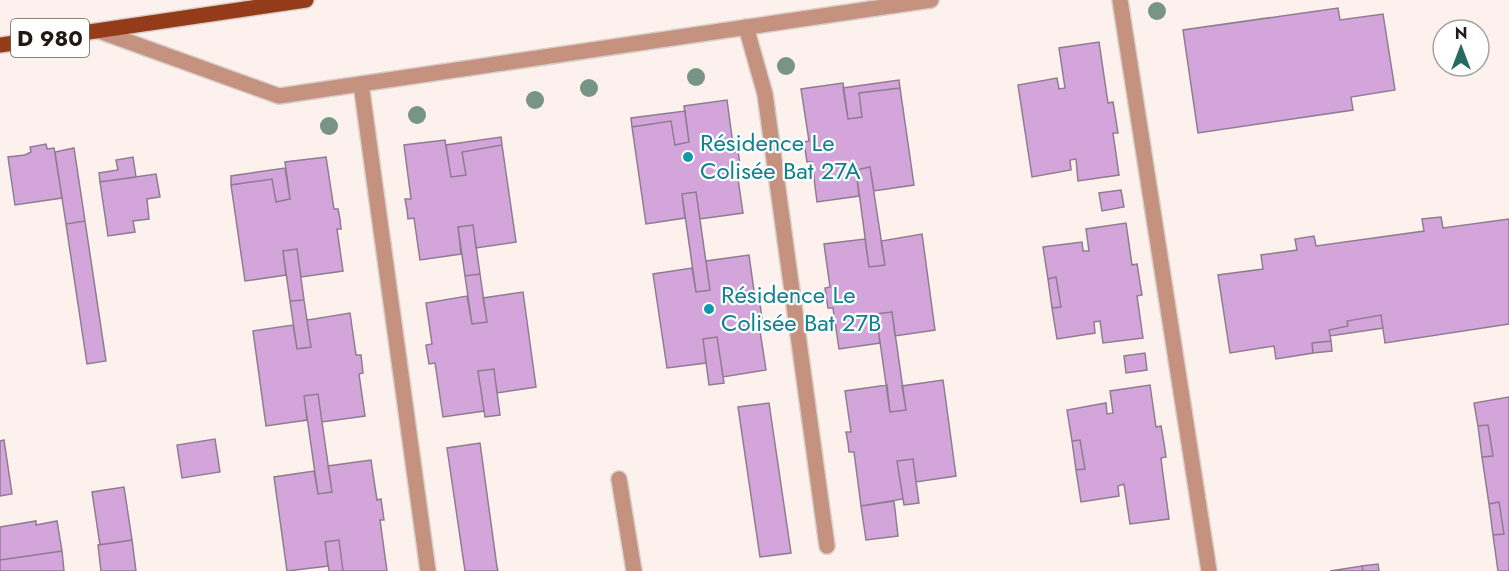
<svg xmlns="http://www.w3.org/2000/svg" width="1509" height="571" font-family="Jost,sans-serif">
<rect width="100%" height="100%" fill="#fcf1ed"/>
<path fill="#d4a5da" stroke="#8e7d90" stroke-width="1.5" d="M1338 8 1340 20 1383 14 1395 90 1351 97 1353 110 1198 133 1183 30Z
M1099 42 1108 103 1113 102 1118 133H1113L1119 175 1078 181 1076 159 1070 160 1071 170 1032 177 1018 85 1057 78 1059 89 1065 88 1059 48Z
M899 80 900 88 859 93 862 117 848 119 843 88Z
M843 83 848 119 862 117 859 93 900 88 914 185 874 191 870 167 856 170 859 196 817 202 812 162H807L804 142 809 141 801 89Z
M727 100 734 152 738 151 741 172H737L743 213 700 219 696 192 682 194 685 218 646 224 632 127 671 121 675 145 689 142 684 106Z
M685 111 689 142 675 145 671 121 632 127 631 118Z
M501 137 502 145 462 152 466 175 451 177 446 145Z
M445 140 451 177 466 175 462 152 502 145 516 242 476 248 473 225 458 227 461 254 420 260 414 218 408 219 407 210 405 199H411L404 145Z
M46 144 47 149 54 148 62 198 15 205 8 157 25 155 31 152 30 147Z
M74 148 85 221 66 224 55 152Z
M133 157 136 177 100 182 99 173 118 170 116 160Z
M326 157 334 209H338L340 219 341 229H337L343 271 301 277 297 249 283 251 286 275 245 281 231 185 272 179 276 202 290 199 285 162Z
M870 167 885 265 869 267 856 170Z
M285 168 290 199 276 202 272 179 231 185V176Z
M156 174 160 197 147 199 149 219 133 221 135 232 108 236 100 182Z
M1121 190 1124 207 1102 211 1099 193Z
M696 192 710 290 696 292 682 194Z
M1441 217 1443 228 1509 219V324L1385 343 1381 315 1347 321 1348 326 1329 330 1331 341 1312 343 1313 353 1276 359 1274 346 1230 353 1218 275 1263 269 1261 255 1297 250 1295 239 1314 236 1316 246 1424 231 1422 219Z
M85 221 106 361 87 364 66 224Z
M1126 223 1132 265 1137 264 1142 295 1137 296 1143 338 1103 343 1100 321 1094 322 1095 333 1057 339 1052 308 1061 307 1056 277 1048 279 1043 247 1082 242 1083 251H1089L1086 229Z
M473 225 480 274 465 276 458 227Z
M922 234 935 330 895 336 892 312 876 314 880 343 839 349 833 308H828L825 288 830 287 824 244 865 239 869 267 885 265 881 241Z
M297 249 304 300 290 301 283 251Z
M749 255 755 298 759 297 762 318H758L766 370 723 377 717 337 703 339 706 363 667 368 653 274 692 268 696 292 710 290 706 261Z
M480 274 487 322 472 324 465 276Z
M1056 277 1061 307 1052 308 1048 279Z
M523 292 536 387 497 393 494 369 478 371 484 411 443 417 435 363 429 364 427 352 426 345 432 344 426 303 467 296 472 324 487 322 483 298Z
M304 300 311 347 297 349 290 301Z
M892 312 906 410 890 412 876 314Z
M350 313 356 355H361L363 373 359 374 365 416 322 422 318 394 304 396 307 420 266 426 253 331 293 325 297 349 311 347 307 320Z
M1381 315 1383 328 1330 336 1329 330 1348 326 1347 321Z
M717 337 724 383 709 385 703 339Z
M1331 341 1332 351 1313 353 1312 343Z
M1145 353 1147 370 1126 373 1124 356Z
M494 369 500 415 485 417 478 371Z
M943 380 956 476 916 482 913 459 897 461 903 499 861 506 854 452H849L848 443 846 432H851L845 391 887 385 890 412 906 410 902 386Z
M1150 385 1156 427 1161 426 1164 443 1166 457 1161 458 1162 467 1169 519 1130 524 1124 484 1118 486 1119 496 1081 502 1076 470 1085 469 1080 440 1072 441 1067 410 1106 403 1107 414 1113 413 1110 391Z
M318 394 332 492 318 494 304 396Z
M1509 397V571H1498L1493 535 1504 534 1499 502 1489 504 1482 457 1493 456 1488 425 1478 426 1474 403Z
M769 403 791 553 760 557 738 407Z
M1488 425 1493 456 1482 457 1478 426Z
M215 439 220 472 182 478 177 445Z
M4 440 12 494 0 496V441Z
M1080 440 1085 469 1076 470 1072 441Z
M480 443 497 567 498 571H465L447 448Z
M913 459 919 503 904 505 897 461Z
M371 460 377 500 381 499 384 520H380L387 571H343L339 540 325 542 328 566 287 571 274 477 314 471 318 494 332 492 328 466Z
M124 487 132 540 100 545 92 492Z
M894 501 898 536 866 540 861 506Z
M1499 502 1504 534 1493 535 1489 504Z
M36 521V525L57 521 62 551 0 560V527Z
M132 540 136 571H101L98 545Z
M339 540 343 571H329L325 542Z
M62 551 64 571H0V560Z
M1378 564 1379 571H1363L1362 566Z
M1362 566 1363 571H1330Z"/>
<g fill="none" stroke-linecap="round" stroke-linejoin="round">
<g stroke="#d9ceca" stroke-width="18">
<path id="lane" d="M1120 0 1209 571
M746 27 765 94 827 546
M361 84 428 571"/>
</g>
<g stroke="#d9ceca" stroke-width="18">
<path id="street" d="M99 31 279 96 931 0
M619 479 634 571"/>
</g>
<g stroke="#d9ceca" stroke-width="18">
<path id="primary" d="M0 45 306 0"/>
</g>
<use href="#lane" stroke="#c59280" stroke-width="15"/>
<use href="#street" stroke="#c59280" stroke-width="15"/>
<use href="#primary" stroke="#943c19" stroke-width="15"/>
</g>
<g fill="#779486">
<circle cx="1157" cy="11" r="9"/>
<circle cx="786" cy="66" r="9"/>
<circle cx="696" cy="77" r="9"/>
<circle cx="589" cy="88" r="9"/>
<circle cx="535" cy="100" r="9"/>
<circle cx="417" cy="115" r="9"/>
<circle cx="329" cy="126" r="9"/>
</g>
<g fill="#0f9aa8" stroke="#fff" stroke-width="2">
<circle cx="688" cy="157" r="6"/>
<circle cx="709" cy="309" r="6"/>
</g>
<g text-anchor="middle" stroke-width="4.5" stroke-linejoin="round" paint-order="stroke">
<rect fill="#fff" stroke="#645d5b" stroke-width="1.5" x="11" y="19" width="78" height="38" rx="4.5"/>
<g font-size="22" font-weight="bold" fill="#221815">
<text x="50" y="46">D 980</text>
</g>
<g font-size="24" fill="#0d838f" stroke="#fff" text-anchor="start">
<text x="700" y="151">Résidence Le<tspan x="700" dy="28">Colisée Bat 27A</tspan></text>
<text x="721" y="303">Résidence Le<tspan x="721" dy="28">Colisée Bat 27B</tspan></text>
</g>
</g>
<g transform="translate(1461 48)"><circle r="28" fill="#ffffff" stroke="#a7a3a1" stroke-width="1.5"/>
<path d="M0-4.5L10 22L0 15L-10 22Z" fill="#256b60"/>
<text y="-9" font-size="16" font-weight="bold" text-anchor="middle" fill="#221815">N</text>
</g>
</svg>
